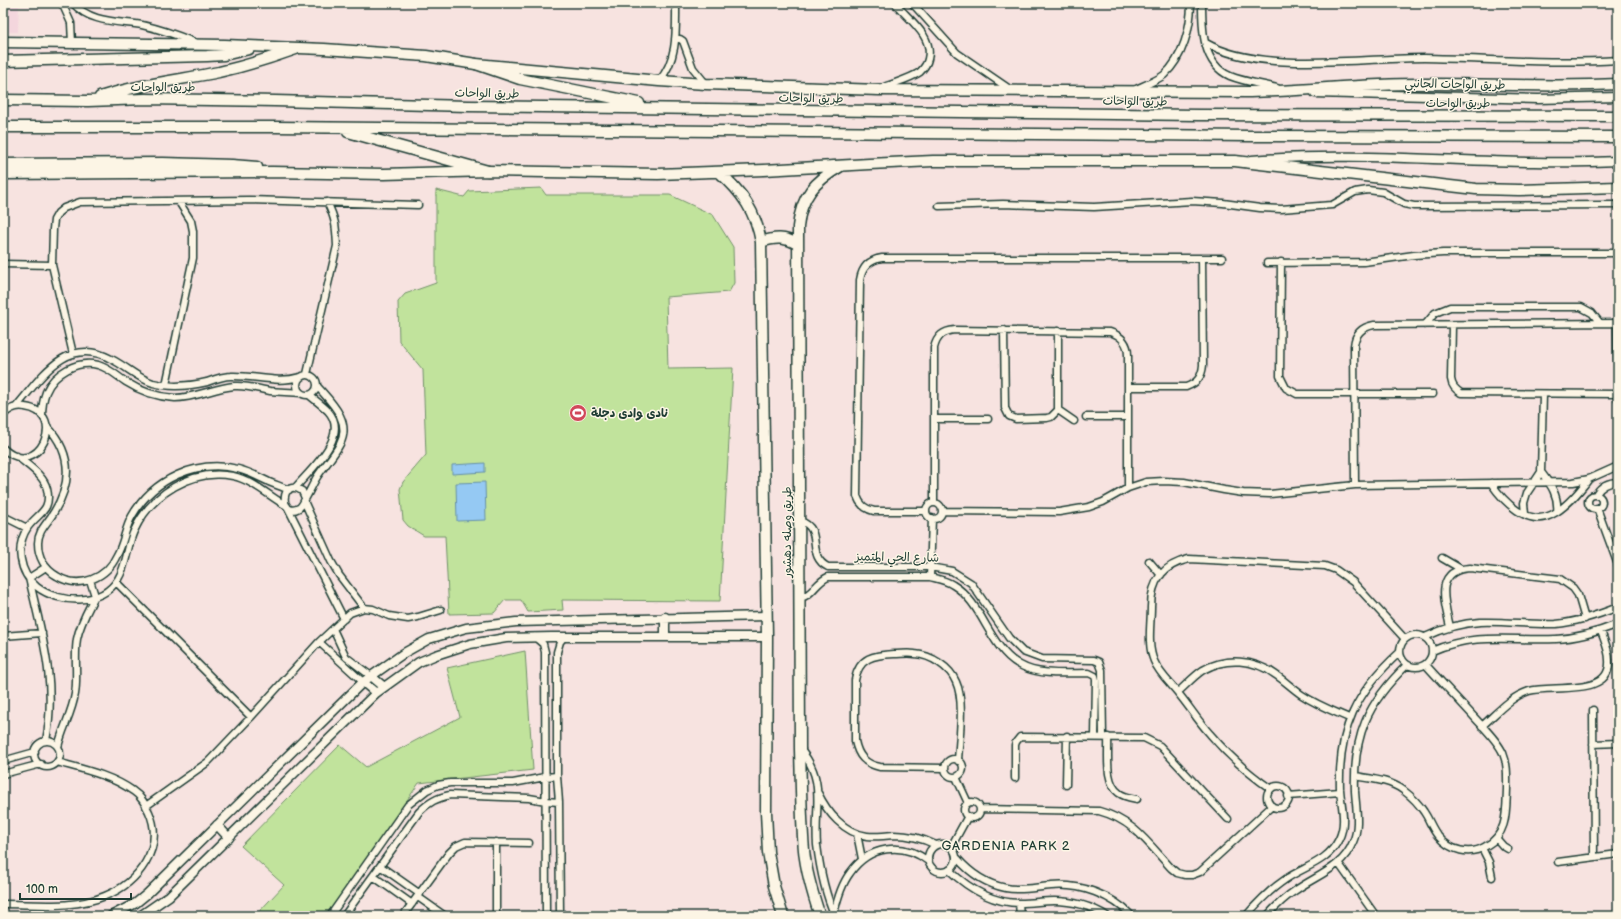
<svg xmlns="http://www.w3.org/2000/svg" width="1621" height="919" font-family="'Balsamiq Sans','Playpen Sans Arabic',sans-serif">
<rect width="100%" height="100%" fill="#f7e3e0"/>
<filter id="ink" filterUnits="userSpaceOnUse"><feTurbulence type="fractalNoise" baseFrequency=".025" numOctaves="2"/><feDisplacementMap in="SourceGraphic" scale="8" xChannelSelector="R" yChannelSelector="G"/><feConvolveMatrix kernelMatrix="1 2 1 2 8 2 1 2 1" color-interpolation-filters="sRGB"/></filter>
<g filter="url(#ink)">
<path fill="#f4d6dd" d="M3 3H19L18 32H3Z"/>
<path fill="#c1e39c" stroke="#709068" d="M541 188 546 195H670L713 215 733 247 734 283 729 292 666 297 668 369 733 368 720 601 562 600 563 610 528 612 521 600H505L494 613 449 614 445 536H424L408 526 403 520 400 489 403 482 426 455 423 370 399 341 398 302 405 294 436 283V190L464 197 469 191Z
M525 651 533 770 419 783 326 916H255L284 885 241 846 340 745 366 767 460 717 447 668Z"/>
<path fill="#95c9f3" stroke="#6691a7" d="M485 463V472L452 474V465Z
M485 482 486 520 457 521 456 483Z"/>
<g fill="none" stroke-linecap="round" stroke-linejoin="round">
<g stroke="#1f3d34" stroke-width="9">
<path id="minor" d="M62 3 71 23 72 43
M73 3C90 23 118 21 142 25 160 29 177 35 194 42
M912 3 957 53 1011 90
M1202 3C1202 28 1202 64 1230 76 1245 82 1262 84 1277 88
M675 39H680L683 41 693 68 706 84
M1206 43C1260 74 1362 58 1424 58 1489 59 1553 64 1618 60
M659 81C678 59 676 31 676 3
M882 88C893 83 910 79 920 72 923 69 927 64 928 59 934 36 908 19 895 3
M1136 89C1145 85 1156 81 1164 75 1183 58 1191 27 1191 3
M939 206 1003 204 1094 207 1192 201 1223 203 1260 208 1281 209 1332 205 1355 192 1368 190 1383 192 1404 204 1414 206 1618 205
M1281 262 1280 376 1286 388 1297 394H1433
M1267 263 1364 262 1414 255 1443 253H1618
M3 264 52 265
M1617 323 1618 400
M1425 325 1435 313 1450 307H1581L1592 313 1600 323
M1452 325 1451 379C1452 386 1455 389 1461 393L1618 394
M1004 330 1005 408 1009 416 1016 419 1047 418 1051 417 1058 410V331
M73 354 52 265 53 229 54 220 58 213 64 208 80 202 249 200 418 205
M307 374 337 246C336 227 336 220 327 202
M297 385a10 10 0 1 1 20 0a10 10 0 1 1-20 0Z
M166 385 193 258V231L191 221 179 202
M1128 387H1186C1197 383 1202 377 1203 365L1202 258
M16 407C41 378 66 335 111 359 126 366 137 378 153 383 171 388 190 386 207 382 215 379 223 376 231 376 254 375 277 384 300 377
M1058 410 1074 421
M3 415C9 409 17 405 25 407 70 413 37 482 3 448
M42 416C42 408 43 400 46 392 54 373 77 360 98 365 109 368 117 376 126 382 140 391 158 397 175 398 195 398 214 388 234 386 247 385 258 389 270 391 280 392 290 392 301 393
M1086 417H1128
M934 419H988
M47 426C71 452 73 481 54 512 48 523 38 530 38 543 38 557 45 569 57 576 79 590 107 578 117 555 124 543 125 528 132 516 153 479 197 459 238 469 250 472 259 477 269 482 276 485 283 487 289 490
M17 456C27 465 44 475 47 489 52 511 38 513 28 527 15 546 19 573 37 587 59 604 102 606 118 579 127 565 127 546 134 531 151 494 192 468 233 476 252 480 268 495 285 505
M1541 472C1550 484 1559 495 1557 512
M1491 483C1503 501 1528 527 1551 515 1566 508 1579 492 1589 479
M1355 485 1354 346C1355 334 1362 327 1374 325L1618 323
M295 488C310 470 351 436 328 411 322 405 315 400 309 395
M1596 494C1601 486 1608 482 1618 482
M1588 502a7 7 0 1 1 14 0a7 7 0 1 1-14 0Z
M305 498 302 491C280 476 279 519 299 508 303 506 313 483 317 477 324 466 334 456 340 444 352 421 331 402 317 386
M304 501 331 561 339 575 364 608
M934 503V348C937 336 943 331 955 330L1110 332C1122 336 1128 343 1128 355V488
M926 511a8 8 0 1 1 16 0a8 8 0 1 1-16 0Z
M287 506 344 619
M1597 508 1618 565
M926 511H874C865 509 860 505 857 496L860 280C862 267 869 260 882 258H1222
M942 511 1059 512 1089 507 1103 502 1128 488 1146 482 1164 481 1184 482 1224 490 1243 493 1270 494 1355 485 1573 482 1589 479 1618 466
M1525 514 1524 503 1527 493 1541 472 1543 394
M3 516 27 528
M800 521C825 529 805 556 828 567H930L952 571 971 583 1009 638 1023 652 1042 659 1094 660 1099 662 1102 670 1103 737
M1442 558 1461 569
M1149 561 1161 575
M46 567 29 578C42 635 57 682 46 741
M930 577 932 518
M116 582 251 717
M800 598C812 596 816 582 828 577H930C938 579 946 580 953 585 987 605 989 658 1032 670 1050 675 1071 673 1089 673L1095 676 1096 680 1095 737
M1450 627C1445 603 1433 570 1470 568L1560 579 1573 588 1578 595 1585 619
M333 629 346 657 371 676
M1400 651a16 16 0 1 1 32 0a16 16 0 1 1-32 0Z
M3 636 42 633
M535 637 543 644 545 652 546 916
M1425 637C1442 629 1461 623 1480 622 1506 621 1531 625 1556 624 1578 622 1598 615 1618 607
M319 642 363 682
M1432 651C1477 632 1510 641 1556 639 1578 638 1598 632 1618 624
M1178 692C1186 685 1194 676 1203 670 1226 657 1254 659 1276 675 1285 681 1293 689 1302 695 1317 705 1333 711 1349 718
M1593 710 1594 857
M1482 726C1497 713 1510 697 1529 691 1552 684 1612 698 1609 660 1609 650 1604 640 1601 631
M1108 737C1109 754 1104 782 1119 793 1124 797 1132 798 1137 799
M34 754a13 13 0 1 1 26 0a13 13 0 1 1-26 0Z
M1593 744 1618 743
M58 747C62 729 72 713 75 694 78 676 74 657 77 639 80 623 88 610 95 596L90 580
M800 749C827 781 814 807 817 845 820 869 825 894 835 916
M945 768a9 9 0 1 1 18 0a9 9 0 1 1-18 0Z
M3 761 35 752
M945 768 880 767C865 764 858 756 855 741V680C859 657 874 655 894 654 901 654 908 653 915 654 931 655 950 667 956 682 965 701 959 739 958 761
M3 774 41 764
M1355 776C1372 779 1389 780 1403 790 1411 796 1419 804 1424 812 1429 819 1432 829 1438 836 1450 851 1470 856 1486 846 1508 834 1506 811 1507 789 1507 777 1508 765 1503 753 1497 740 1485 729 1475 718 1459 700 1442 683 1426 665
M956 777 968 803
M1015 778V745L1016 742 1020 737 1144 738 1160 746 1228 819
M1066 785 1067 736
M1267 797a11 11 0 1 1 22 0a11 11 0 1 1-22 0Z
M1271 789C1249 774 1227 754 1210 734 1198 721 1189 706 1178 693 1170 683 1159 673 1154 661 1147 645 1151 624 1151 607 1151 580 1163 565 1189 559L1325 566 1336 570 1353 582 1405 639
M818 793C827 812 844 833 867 836 876 837 885 836 894 835 909 835 922 838 936 845
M1288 796 1340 792
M964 810a8 8 0 1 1 16 0a8 8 0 1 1-16 0Z
M146 806 208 762 251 717 319 642 350 613 364 608 373 609 389 616 408 619 418 617 441 610
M980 809 1099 811C1133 820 1148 843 1171 868L1177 873 1185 875H1192L1200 872 1272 806
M857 834 862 859
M1496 838 1503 846 1508 849
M496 842V916
M928 858a14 14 0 1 1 28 0a14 14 0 1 1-28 0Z
M951 847 968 816
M1482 848 1489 862 1492 877
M957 858C970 873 985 884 1006 888 1021 891 1036 887 1051 886 1080 883 1112 895 1132 916
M1558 862 1618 854
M1339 864 1376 916
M380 866 420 894
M949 870C968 888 993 903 1020 903 1032 903 1043 901 1054 901 1073 901 1091 906 1107 916
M373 876 412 904
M418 897 445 916
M1019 903 1020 916
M3 904C36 904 74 909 105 896 138 883 165 848 149 812 145 804 141 796 133 791 111 775 82 769 57 762
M834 914C837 900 841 885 850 873 869 846 902 841 928 861
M330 916 408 805 427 790 438 785 450 783H513L545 777 557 776
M344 916 419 812C429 802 437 798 450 795L529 798 546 801 559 802
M403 916 449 853 456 846 465 842 529 843
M560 916 559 802 557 776V652L560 642 564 637
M1246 916C1258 902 1271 889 1286 879 1305 866 1328 862 1339 839 1347 822 1341 806 1340 789 1338 728 1356 692 1400 652
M1267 916C1276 906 1285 897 1296 890 1317 875 1343 868 1353 842 1360 826 1356 808 1355 791 1353 736 1367 703 1407 665"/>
</g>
<g stroke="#1f3d34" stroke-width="11">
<path id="tertiary" d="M1315 93 1538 99 1618 97
M1252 160C1373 150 1496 167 1618 161
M665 637V617
M371 676 383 686
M363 682 376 693
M217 825 229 838
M111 916 136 903 147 894 363 682 404 653 429 639 466 628 516 622 766 616
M140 916 169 896 376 693 419 662 436 655 470 644 506 638 552 637H767"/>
</g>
<g stroke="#1f3d34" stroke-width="13">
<path id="primary" d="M3 42 225 45 324 49 426 56 476 64 659 81 706 84 879 90 1250 92C1306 91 1361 84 1417 84 1484 83 1551 88 1618 84
M3 61 207 56 224 55 249 49
M3 164 163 163 232 165 257 167
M719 172C742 192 756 212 761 242L767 637 766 812 768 852 774 886 783 916
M3 174 272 172 384 174 488 171 658 174 764 170 869 164 933 161H1235L1476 189 1519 190 1618 187
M761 242C775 237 785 237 797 244
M820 916C813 895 806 873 804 850 801 817 801 782 800 749L798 227C801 196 815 181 841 166"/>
</g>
<g stroke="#1f3d34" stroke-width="13">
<path id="trunk" d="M476 64 520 79 639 103
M100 97C139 84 180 80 219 72 245 66 271 58 296 49
M3 100 88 101 145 99 275 101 468 106 1198 115 1618 116
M3 127H275L1249 136 1618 137
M348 132 488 171"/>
</g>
<use href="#minor" stroke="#fcf5e5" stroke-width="6"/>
<use href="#tertiary" stroke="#fcf5e5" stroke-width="8"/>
<use href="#primary" stroke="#fcf5e5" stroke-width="10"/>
<use href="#trunk" stroke="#fcf5e5" stroke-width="10"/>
</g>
</g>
<defs>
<g id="stadium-disc" transform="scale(0.9)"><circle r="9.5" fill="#d1495b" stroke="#fcf5e5"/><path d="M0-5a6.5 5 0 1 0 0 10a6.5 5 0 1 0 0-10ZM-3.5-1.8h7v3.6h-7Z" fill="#fff"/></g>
</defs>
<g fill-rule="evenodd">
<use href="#stadium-disc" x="578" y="413"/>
</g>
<g text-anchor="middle" stroke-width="3" stroke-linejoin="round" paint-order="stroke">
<g font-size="12" fill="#1f3d34" stroke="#fcf5e5">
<text transform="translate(1455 84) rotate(1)" y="4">طريق الواحات الجانبي</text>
<text x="163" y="91">طريق الواحات</text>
<text transform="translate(487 93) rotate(1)" y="4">طريق الواحات</text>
<text transform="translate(811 98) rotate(1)" y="4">طريق الواحات</text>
<text transform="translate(1135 101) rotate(1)" y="4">طريق الواحات</text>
<text x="1458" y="107">طريق الواحات</text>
<text transform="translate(787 532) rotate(-90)" y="4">طريق وصله دهشور</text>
<text transform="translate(897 557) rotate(1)" y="4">شارع الحي المتميز</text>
</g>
<g font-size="12" font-weight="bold" fill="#1f3d34" stroke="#fcf5e5" text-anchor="start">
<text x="591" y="417">نادى وادى دجلة</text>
</g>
<g font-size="13" letter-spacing="1" fill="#1f3d34" stroke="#fcf5e5">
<text x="1006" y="850">GARDENIA PARK 2</text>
</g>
</g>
<rect width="1621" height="919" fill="none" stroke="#fcf5e5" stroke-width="16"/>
<rect x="8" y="8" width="1605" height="903" fill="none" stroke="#1f3d34" stroke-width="1.5" filter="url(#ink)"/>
<path d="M20 893v6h111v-6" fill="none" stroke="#1f3d34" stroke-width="2"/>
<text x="26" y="893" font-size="12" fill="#1f3d34" stroke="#fcf5e5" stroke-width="3" paint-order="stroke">100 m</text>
</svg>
